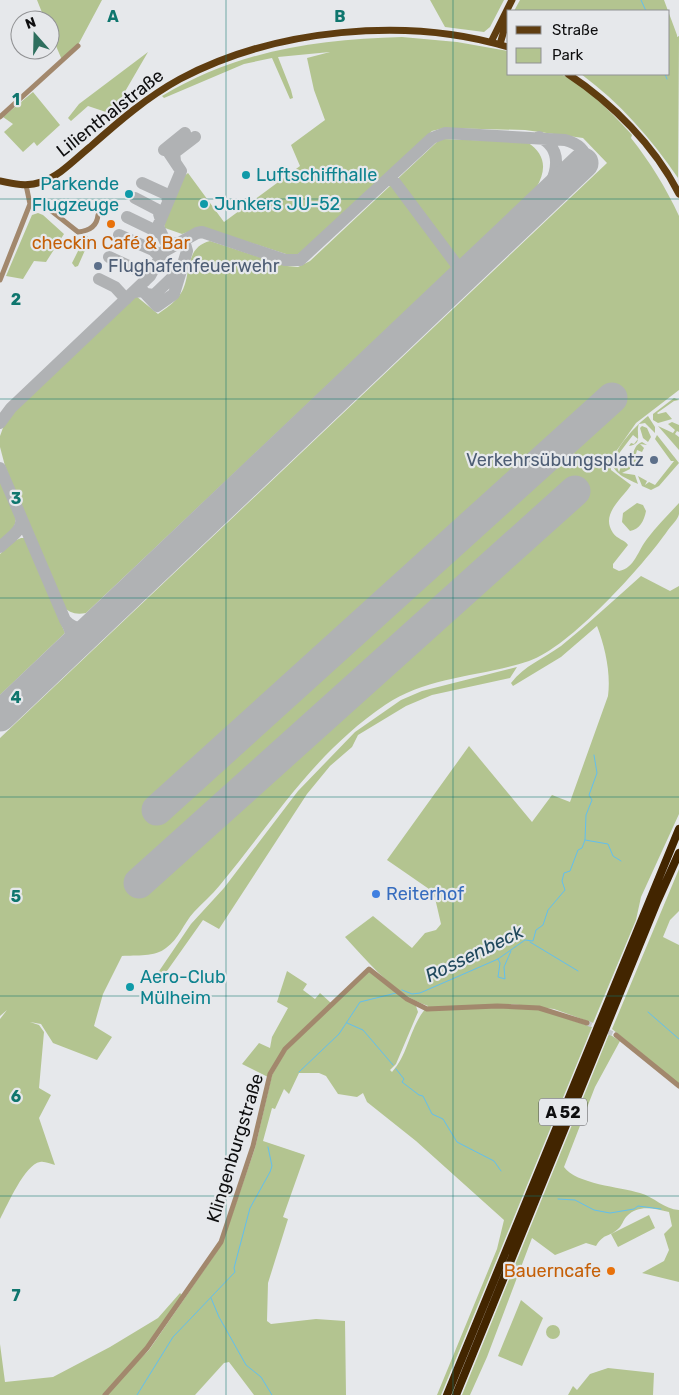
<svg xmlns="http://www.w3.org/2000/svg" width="679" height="1395" font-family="Rubik,sans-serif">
<rect width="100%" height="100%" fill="#e6e8eb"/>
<path fill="#b3c490" d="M37 0H102L78 45 62 60 50 32V20H45Z
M430 0H504L490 27 484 32 445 27Z
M520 0H664L677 35V37L679 36 678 178C651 138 620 103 581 74H668V11H514Z
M402 37 457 42 508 51V74C524 74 542 72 558 74 577 76 619 120 632 135L631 138C650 162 666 188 679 216V390L636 423 610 460 611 470 631 485C622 499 600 514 613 533 617 539 625 540 628 545L613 564V568L619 571C635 568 638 550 647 539 657 526 668 515 679 503 679 506 679 511 679 514 678 519 672 525 668 530 644 565 569 648 529 661 481 677 428 676 385 705 313 754 274 820 220 885 212 895 202 903 194 912 183 924 179 939 166 948 155 957 136 955 122 956L103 994 94 1026 112 1037 97 1060 53 1043 41 1024 30 1022 39 1025 44 1032 39 1088 51 1095 39 1118 55 1165C50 1164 45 1161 40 1162 25 1164 7 1206 0 1219V1019L7 1010 0 1016V738L607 163 583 138 525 130 444 128 432 131 305 251 298 254 289 255 202 227 182 234 165 228 163 221 183 177 188 173 224 222 300 166 291 145 325 120 314 90 307 58 330 52 278 57 291 90 293 98 290 99 272 58 244 64 164 98 162 96C237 51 316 39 402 37Z
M148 52 116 107 106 112 88 106 71 121 68 118 79 104Z
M33 92 60 125 37 146 34 142 23 152 4 132 13 124 3 117Z
M444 139 527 142C546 154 547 170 536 188L86 613C76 615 69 613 62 605L5 466 0 447V436L4 425 14 411 136 296 158 314C165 309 174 303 179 296 193 279 182 248 210 241L287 266 298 267 310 261 438 141Z
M38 213 43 215 64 234 46 262 34 261 23 279 6 276 32 215Z
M86 235 90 239 78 266 75 267 72 263Z
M674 398 679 400 674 401 657 413 658 414 666 412 672 419 658 423 653 420V414Z
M648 416 655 427V433L645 423 639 424C635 433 644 444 629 446L631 443 634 444 638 439 633 435 614 460 619 472 622 464 630 466V469L622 473 635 475 638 484C628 479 615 475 612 463 617 446 635 426 648 416Z
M672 422 679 425V432L677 431 675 434 679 437V450L658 426 673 433 675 430 668 424Z
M642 426 647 428 651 437 648 442 643 438 640 428Z
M657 435 679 463 659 486 651 490 642 486 638 476 647 481 645 485 649 482 655 485 674 461H671L655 439Z
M642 442 647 445 640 444 644 448 642 452 637 450 636 454 640 457 637 463 632 464 627 459 633 454C634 450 636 444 642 442Z
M0 479 16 519 14 528 0 541Z
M637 503 643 505 646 511C644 521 640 529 630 531L622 522 623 513Z
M21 538H25L65 633 0 695V554L14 541Z
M641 576 670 591 679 586V814L641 897 636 920 593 1023 554 1009 511 1004V1007L541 1010 592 1027 441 1395H437L497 1249 504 1220 416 1141 367 1102 363 1093 357 1097 338 1094 326 1076 319 1073H299L289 1094 284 1089 275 1109 272 1108 263 1141 305 1155 283 1217 288 1219 268 1283 267 1321 271 1324 316 1319 345 1321 346 1395H254L229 1362 224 1363 195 1395H0V1344L5 1382 53 1377 110 1347 158 1318 180 1293 182 1295 146 1348 120 1375 123 1376 149 1350 222 1244 255 1148 272 1075 286 1051 367 972H372L416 1006 418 1012 396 1064 390 1070 392 1072C409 1054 410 1024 428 1006 394 994 369 963 345 937L373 916 412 948 425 933 436 930 441 924 435 898 429 889 387 860 469 746 532 822 552 795 570 802 608 696C611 673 605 647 597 626L561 657 513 686 511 683C525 665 543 659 561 646 588 624 614 600 641 576Z
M517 667 510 678 432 695 406 706 358 735 352 747 330 766 307 794 219 929 203 920 162 978 151 983 191 924 224 888 298 791 355 732 401 700 422 691Z
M679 869V911L670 920 663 937 679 945V1084L612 1029Z
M287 971 307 984 303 990 315 999 320 993 331 1003C307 1026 281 1046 268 1077L242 1064 259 1043 270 1048 272 1037 288 1008 277 1002Z
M609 1034 620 1041 595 1087 564 1167C576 1184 620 1187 640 1193 654 1197 664 1209 679 1210V1282L642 1273 664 1261 669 1250 664 1234 672 1226 669 1212C655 1209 639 1204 627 1216 623 1220 622 1226 618 1229 608 1238 605 1232 596 1246L586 1243 555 1255 532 1238 487 1357 470 1395H462Z
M649 1215 655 1228 618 1247 611 1234Z
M521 1300 543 1318 522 1366 498 1356Z
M546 1332a7 7 0 1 1 14 0a7 7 0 1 1-14 0Z
M608 1368 654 1373 653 1395H568L573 1386 577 1390 590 1374Z"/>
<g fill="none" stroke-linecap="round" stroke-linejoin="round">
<path stroke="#62bfee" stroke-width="1" d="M641 0 646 11
M665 74 667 79
M585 840 608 844 613 856 621 861
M530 942 578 971
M498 959 500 963 498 977 505 979 504 967 511 951
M402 990 412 994 420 993 498 959 525 940 533 941 536 930 543 925 548 910 565 890 562 881 564 873 570 871 578 850 582 848 585 840 586 815 592 800 589 795 597 773 594 755
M648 1012 679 1039
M347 1023 363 1030 393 1065
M396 1069 404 1079 402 1082 419 1095 423 1096 432 1114 443 1119 457 1142 494 1161 501 1171
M299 1072 339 1034 360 1002 396 993
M558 1199 575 1200 594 1210 610 1213 634 1209 638 1206 661 1209
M211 1298 219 1317 246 1365 261 1377 272 1395
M137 1395 173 1337 235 1272 234 1268 250 1208 270 1172 272 1166 268 1147"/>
<path stroke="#b0b2b4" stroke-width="12" d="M170 146 169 153 181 171 158 226 165 241 175 245
M164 150 185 133
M175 161 174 153 195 137
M391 177 465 276
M142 183 166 194 168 200
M135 198 158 210 160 217
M533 211C550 192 572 152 539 137
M127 217 160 233
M119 235 153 250 159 256V260
M109 257 144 273 147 278 145 281
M99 279 115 287 126 299
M134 292 143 291 157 306 174 294 187 251 185 244 177 243
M146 294 154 295 180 270
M0 423 11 408 150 276 163 252 197 233 202 232 285 260H300L432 138 445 133 565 140C576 143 589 150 583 163
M0 468 65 620C75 631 88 630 99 622
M0 547C8 539 24 530 21 518
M65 620C72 631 75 643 67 653"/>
<path stroke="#b0b2b4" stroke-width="31" d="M0 716 583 163
M157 810 612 398
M139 883 575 491"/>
<path stroke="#c6c7ca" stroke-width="5" stroke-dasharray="5 2.5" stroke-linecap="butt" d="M587 1023 616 1035"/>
<path stroke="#a2886d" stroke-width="5" d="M0 117 78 46
M31 200 44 205 78 232C89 231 97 226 98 215
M0 280 30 204 26 185
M616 1035 679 1086
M105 1395 147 1348 221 1242 253 1146 270 1074 285 1049 369 969 407 999 427 1009 497 1006 539 1008 587 1023"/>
<path stroke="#5f3d10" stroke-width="7" d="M491 42 512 0
M500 44 508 17
M568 74C612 103 655 146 679 194
M0 181C13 184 28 187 41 182 60 176 75 159 90 147 118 122 147 97 180 79 274 29 406 16 508 47"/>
<path stroke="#422500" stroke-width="8" d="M447 1395 679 829
M456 1395 657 902 679 853"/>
</g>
<path fill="none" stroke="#0f766e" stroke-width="1" stroke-opacity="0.55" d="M226 0V1395M453 0V1395M0 199H679M0 399H679M0 598H679M0 797H679M0 996H679M0 1196H679"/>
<g fill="#0f9aa8" stroke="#e6e8eb" stroke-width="2">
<circle cx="246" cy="175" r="5"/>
<circle cx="129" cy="194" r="5"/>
<circle cx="204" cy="204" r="5"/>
<circle cx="130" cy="987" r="5"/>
</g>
<g fill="#e8710a" stroke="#e6e8eb" stroke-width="2">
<circle cx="111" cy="224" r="5"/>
<circle cx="611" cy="1271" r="5"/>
</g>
<g fill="#5c6f8a" stroke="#e6e8eb" stroke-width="2">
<circle cx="98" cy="266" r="5"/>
<circle cx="654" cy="460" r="5"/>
</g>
<circle fill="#3f7fe0" stroke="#e6e8eb" stroke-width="2" cx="376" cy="894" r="5"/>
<g text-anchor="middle" stroke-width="4.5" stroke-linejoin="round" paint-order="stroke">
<rect fill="#e6e8eb" stroke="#4f4f51" stroke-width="1" x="539" y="1098.5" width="48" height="27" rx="4"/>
<g font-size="16" font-weight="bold" fill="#0e0e0f">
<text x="563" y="1118">A 52</text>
</g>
<g font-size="18" fill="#0e0e0f" stroke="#e6e8eb">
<text transform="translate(110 113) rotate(-38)" y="6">Lilienthalstraße</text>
<text transform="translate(235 1148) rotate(-73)" y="6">Klingenburgstraße</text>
</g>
<g font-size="18" fill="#0d838f" stroke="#e6e8eb" text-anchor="start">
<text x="256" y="181">Luftschiffhalle</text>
<text x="119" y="190" text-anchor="end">Parkende<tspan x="119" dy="21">Flugzeuge</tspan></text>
<text x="214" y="210">Junkers JU-52</text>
<text x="140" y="983">Aero-Club<tspan x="140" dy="21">Mülheim</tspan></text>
</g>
<g font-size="18" fill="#c56008" stroke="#e6e8eb">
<text x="111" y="249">checkin Café &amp; Bar</text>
<text x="601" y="1277" text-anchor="end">Bauerncafe</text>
</g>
<g font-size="18" fill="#4e5e75" stroke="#e6e8eb" text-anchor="start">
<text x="108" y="272">Flughafenfeuerwehr</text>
<text x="644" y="466" text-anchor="end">Verkehrsübungsplatz</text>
</g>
<g font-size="18" fill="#366cbe" stroke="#e6e8eb" text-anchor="start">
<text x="386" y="900">Reiterhof</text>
</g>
<g font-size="19" font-style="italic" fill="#21495d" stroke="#e6e8eb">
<text transform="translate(474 953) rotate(-26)" y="7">Rossenbeck</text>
</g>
</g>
<g font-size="16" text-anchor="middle" font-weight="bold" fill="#0f766e" stroke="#e6e8eb" stroke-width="4.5" stroke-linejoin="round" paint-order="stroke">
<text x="113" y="22">A</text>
<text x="340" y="22">B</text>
<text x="16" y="105">1</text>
<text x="16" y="305">2</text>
<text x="16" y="504">3</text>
<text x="16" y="703">4</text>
<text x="16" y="902">5</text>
<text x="16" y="1102">6</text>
<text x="16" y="1301">7</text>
</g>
<rect x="507" y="10" width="162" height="65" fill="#e6e8eb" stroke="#909193"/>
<rect x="516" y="26" width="25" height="8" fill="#5f3d10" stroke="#909193"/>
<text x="552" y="35" font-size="15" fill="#0e0e0f">Straße</text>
<rect x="516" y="48" width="25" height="15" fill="#b3c490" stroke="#909193"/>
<text x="552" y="60" font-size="15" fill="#0e0e0f">Park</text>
<g transform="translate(35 35) rotate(340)"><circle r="24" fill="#e6e8eb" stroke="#909193"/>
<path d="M0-4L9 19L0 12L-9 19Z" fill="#2e6f5e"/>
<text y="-8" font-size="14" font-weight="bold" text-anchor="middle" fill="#0e0e0f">N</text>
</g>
</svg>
